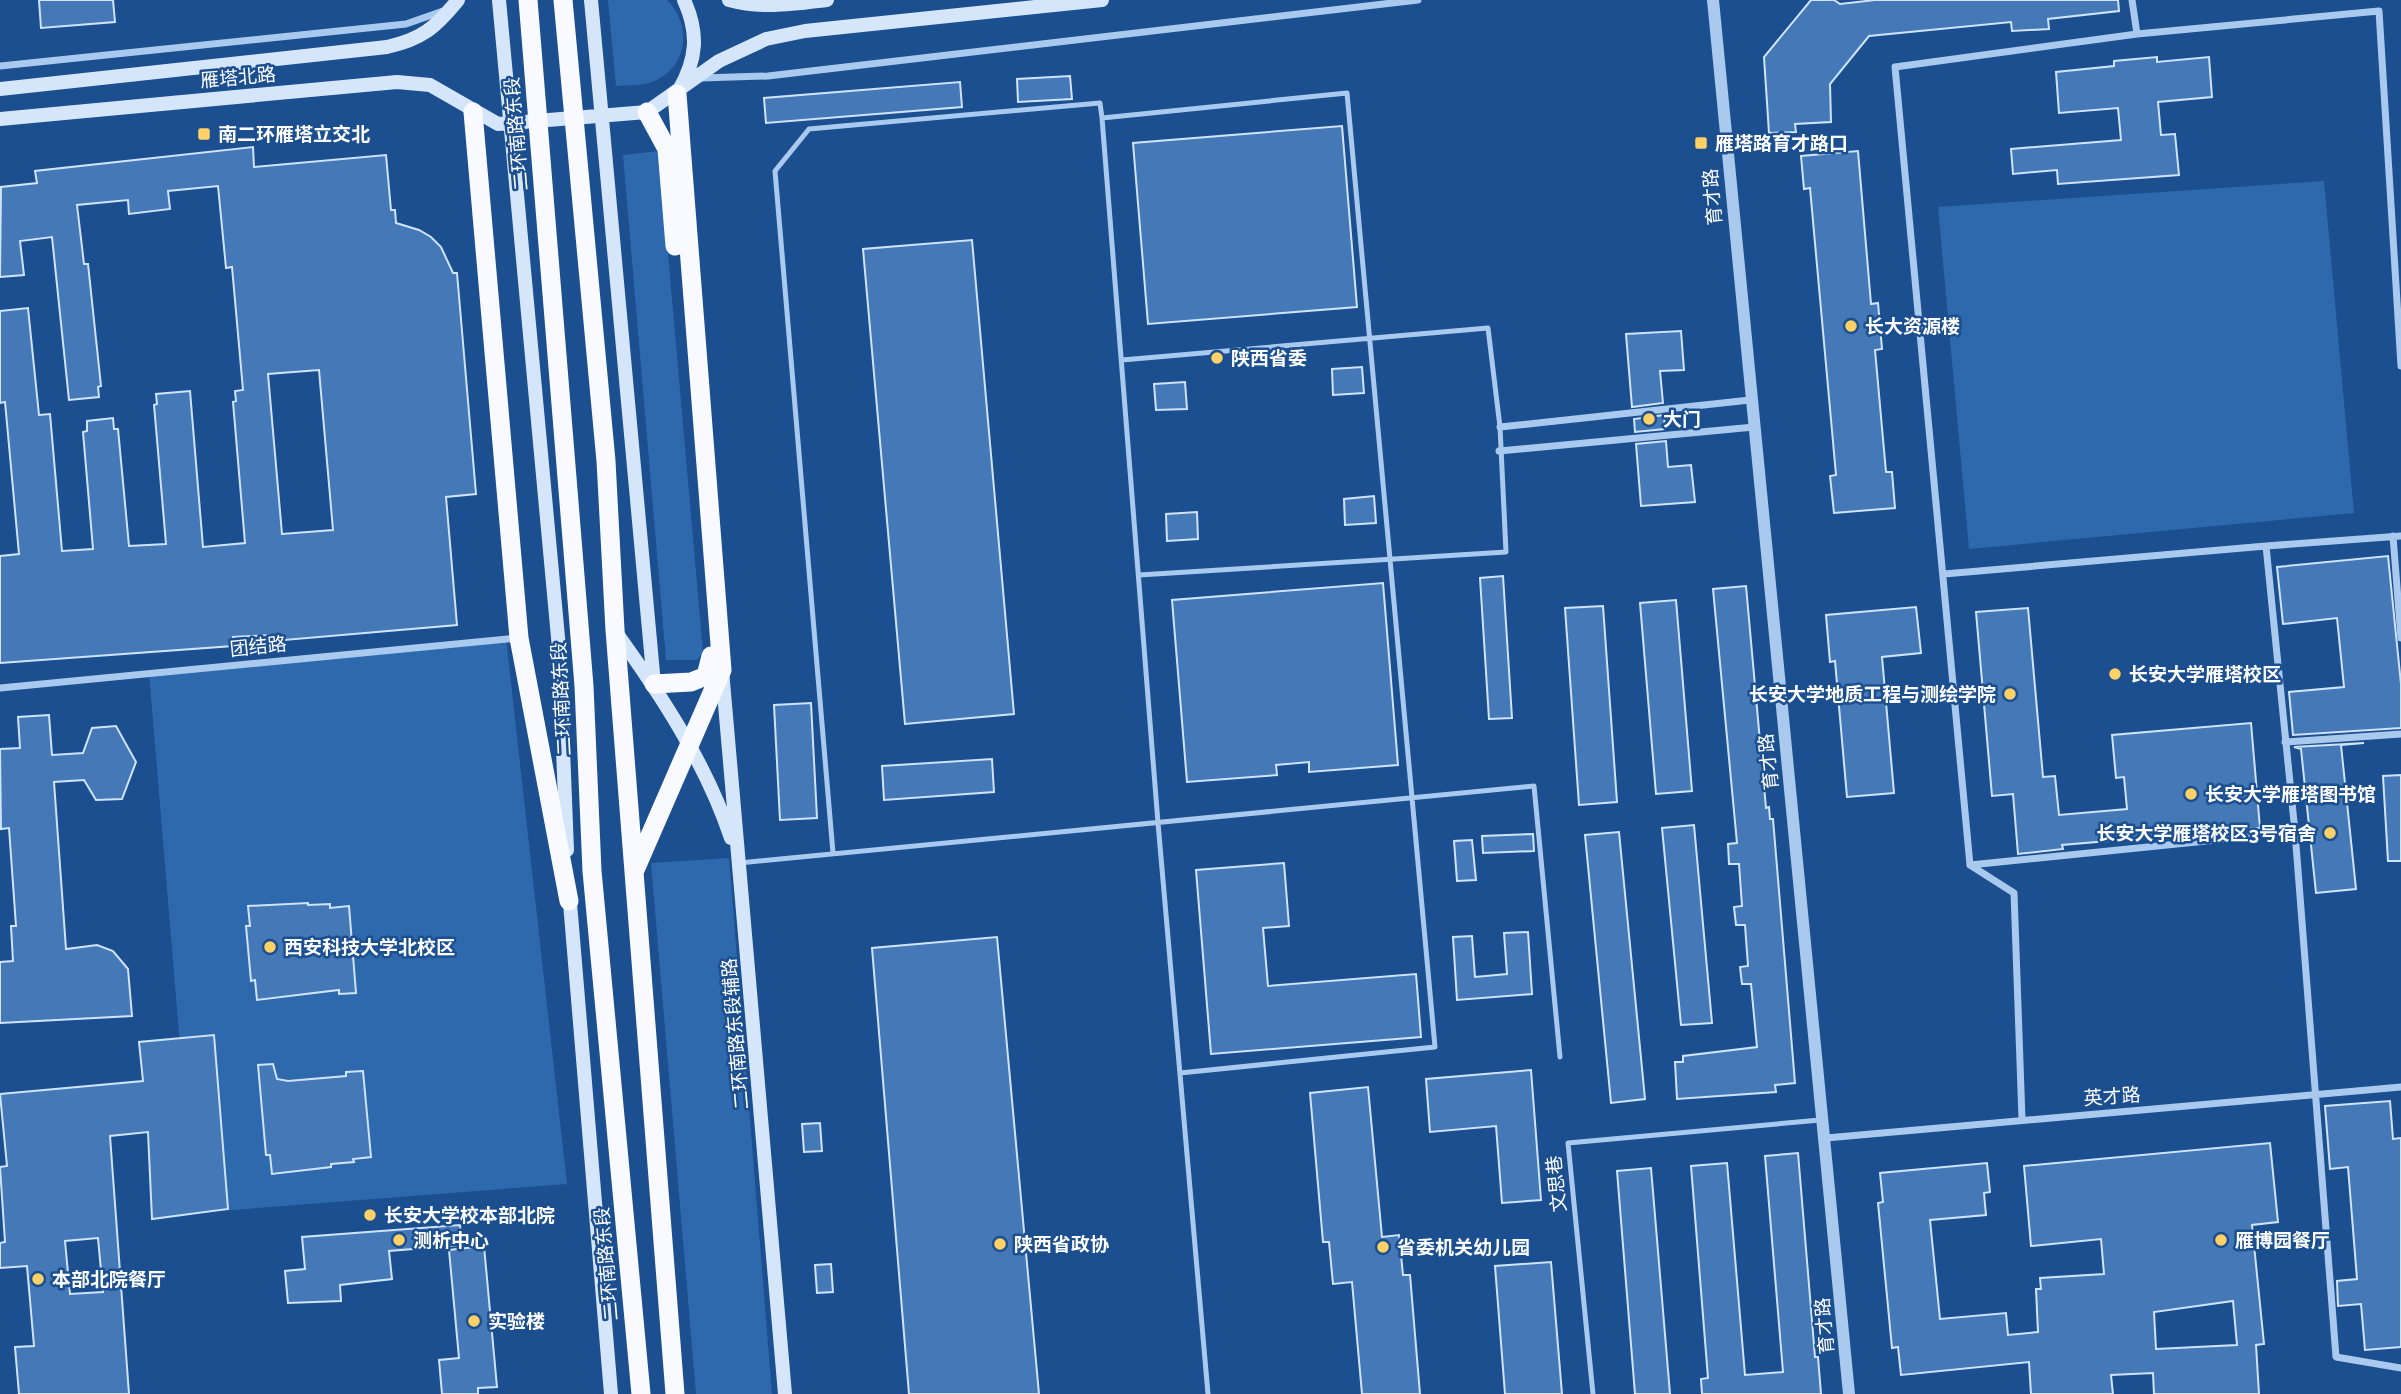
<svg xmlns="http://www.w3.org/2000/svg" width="2401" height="1394" font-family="Raleway,'Noto Sans SC',sans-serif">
<rect width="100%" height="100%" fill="#1b4f8f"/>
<path fill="#2e69ad" d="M608 0H667C694 27 687 71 649 83 639 86 627 85 616 86Z
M659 151 703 652 697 660H666L623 155Z
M2324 181 2354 513 1969 549 1938 207Z
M506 638 567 1184 194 1213 149 673Z
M729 858 772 1394H696L651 863Z"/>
<path fill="#4478b7" stroke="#cfe3fa" stroke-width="2" fill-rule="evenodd" d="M39 0H113L115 22 41 28Z
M1811 0H1834L1840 4 1875 0H2118L2119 11 2048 19 2049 29 2012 31 2011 22 1869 36 1830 84 1831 122 1795 124 1796 132 1769 133 1764 57Z
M2157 57V62L2209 57 2212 97 2158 102 2161 135 2175 134 2179 175 2058 184 2057 170 2013 174 2011 149 2121 140 2118 108 2059 113 2056 72 2114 66V61Z
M1070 76 1072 99 1018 102 1017 79Z
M960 82 962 107 766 123 764 98Z
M1342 126 1357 307 1148 324 1133 143Z
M253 147 254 167 386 155 391 210H395L396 223 419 230 431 237 441 247 453 273H457L476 494 446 497 457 625 273 641 272 635 233 637V646L0 663V556L19 554 5 402 0 403V311L28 308 39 415 50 414 62 551 93 549 83 432 87 431V421L113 418 114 429H118L129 546 166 544 154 405 157 404 156 394 190 391 203 547 245 543 233 402 236 401 235 391 243 390 232 267 226 268 218 186 168 191 170 209 129 214 128 200 77 205 84 264H88L101 386 98 387 99 397 69 400 52 237 20 241 24 275 0 277 1 187 37 183 35 171ZM319 370 333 530 282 534 268 374Z
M1858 151 1871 304 1878 303 1882 349 1875 350 1886 472H1892L1895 508 1834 513 1830 476 1836 475 1810 188 1804 189 1801 156Z
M972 240 1014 714 905 724 863 249Z
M1681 331 1684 370 1660 371 1663 403 1632 407 1626 334Z
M1362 367 1364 393 1333 395 1332 369Z
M1185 382 1187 409 1156 410 1154 384Z
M1664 415 1665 429 1635 432 1634 419Z
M1666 441 1668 467 1691 465 1695 502 1641 506 1636 444Z
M1374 496 1376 523 1345 525 1344 499Z
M1197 512 1198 539 1167 541 1166 514Z
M2388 556 2401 684V728L2293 735 2289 692 2344 687 2337 618 2283 624 2277 567Z
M1503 576 1512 718 1489 719 1480 578Z
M1383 583 1398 765 1309 772V762L1276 765 1277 775 1187 782 1172 600Z
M1746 586 1766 808 1769 807 1770 819H1773L1795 1083 1775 1085 1776 1092 1677 1099 1675 1062H1683V1056L1757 1047 1751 984H1742L1740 967 1748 966 1745 925H1736L1734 907 1742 906 1739 864H1729L1728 844 1737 843 1713 589Z
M1676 600 1692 791 1656 794 1640 603Z
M1603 606 1617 802 1579 805 1565 608Z
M1916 607 1921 653 1882 657 1894 793 1847 797 1835 661 1830 662 1826 615Z
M2028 608 2043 777 2055 776 2059 815 2127 809 2124 777 2116 778 2112 735 2251 723 2260 828 2062 845 2063 849 2018 854 2013 794 1992 796 1976 612Z
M811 703 817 818 780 820 774 705Z
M49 715 52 755 83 753 92 728 116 726 136 762 122 799 96 800 84 780 54 782 66 949 97 945 113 951 128 969 132 1016 0 1023V962L13 961 11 926H16L9 828 1 829 0 749 20 748 18 717Z
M2364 743 2341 745 2356 889 2316 893 2301 749 2294 747Z
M992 759 994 792 884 800 882 766Z
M2401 775V861H2388L2383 776Z
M1694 825 1712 1023 1681 1025 1662 828Z
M1619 832 1645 1099 1611 1103 1585 835Z
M1533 834 1534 851 1483 853 1482 836Z
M1472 840 1476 880 1457 881 1454 841Z
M1284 863 1289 926 1263 928 1268 986 1416 974 1421 1037 1211 1054 1196 870Z
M308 903V905L330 904V908L349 906 356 993 339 994V990L257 1000 255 980 251 981 246 926H250L248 906Z
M1528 932 1532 994 1457 1000 1453 937 1472 936 1475 977 1507 974 1504 933Z
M997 937 1039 1394H909L872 948Z
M214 1035 228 1209 152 1219 148 1132 110 1136 129 1394H19L15 1347 34 1346 27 1266 0 1268V1243L5 1242 0 1167 7 1166 0 1094 143 1081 139 1042ZM98 1238 103 1292 70 1294 65 1241Z
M273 1064 277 1079 288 1081 346 1076V1072L363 1071 371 1157 353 1159 354 1162 331 1164V1167L272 1174 270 1155H266L258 1065Z
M1531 1070 1541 1200 1502 1203 1496 1126 1430 1132 1426 1079Z
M1368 1087 1382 1237 1399 1235 1403 1275H1410L1420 1394H1362L1352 1282 1333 1284 1329 1242H1323L1310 1093Z
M2390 1101 2393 1139 2401 1138V1347L2365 1350 2361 1304 2338 1306 2337 1281 2357 1279 2348 1167 2330 1169 2325 1106Z
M820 1123 822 1151 804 1152 802 1124Z
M2270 1143 2278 1222 2252 1225 2264 1344 2256 1345 2259 1394H2154L2153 1373 2111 1375 2113 1394H2031L2029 1362 1901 1375 1898 1347 1892 1348 1878 1203 1883 1202 1880 1173 1987 1163 1990 1192 1984 1193 1986 1215 1930 1220 1940 1319 2006 1313 2008 1335 2038 1332 2036 1289H2041L2040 1278 2104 1274 2101 1239 2031 1246 2024 1166ZM2233 1301 2237 1345 2156 1349 2154 1312Z
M1798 1153 1815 1357H1818L1821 1394H1702L1701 1379 1708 1378 1691 1166 1727 1163 1745 1375 1783 1372 1765 1156Z
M1651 1168 1670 1394H1635L1617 1171Z
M460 1225 462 1245 389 1251 392 1279 340 1285 341 1301 288 1303 285 1271 305 1269 302 1237Z
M484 1246 497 1387 478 1388V1394H442L439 1360 459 1358 449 1250Z
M1551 1262 1562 1394H1505L1495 1266Z
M831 1264 833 1292 817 1293 815 1265Z"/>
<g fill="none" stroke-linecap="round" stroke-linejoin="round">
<path stroke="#a9c9ee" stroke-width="5" d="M1122 360 1488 328 1500 427 1506 552 1139 575
M833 853 775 171 809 129 1100 103 1102 118
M739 863 1534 786 1560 1057
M1180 1073 1435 1047 1347 93 1102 118 1158 823 1208 1394
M1593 1394 1568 1143 1820 1120"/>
<path stroke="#a9c9ee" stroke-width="7" d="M2132 0 2137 34 2379 11 2401 366
M0 66 406 24 443 11
M701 78 768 76 1418 0
M1500 427 1750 400
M1499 451 1754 427
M2393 536 2401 638
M1944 574 2266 546
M0 688 518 638
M2285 742 2401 734
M2295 832 2336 1357 2401 1368
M1970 865 1895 67 2137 34
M2022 1119 2014 893 1970 865 2295 832 2266 546 2401 536
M1826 1138 2401 1087"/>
<path stroke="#a9c9ee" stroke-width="12" d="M1713 0 1849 1394"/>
<path stroke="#d6e6fa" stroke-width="14" d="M499 0 559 648 567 850
M591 0 654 684
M729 0C762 9 793 4 827 0
M0 89 387 47C422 39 435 28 458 0
M679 90C697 59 699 33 684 0
M0 119 397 82 430 85 498 124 647 112 719 61 766 39 805 31 1102 0
M615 631C661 695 706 763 731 838
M722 670 785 1394
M569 891 611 1394"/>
<path stroke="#f8faff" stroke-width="19" d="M528 0 584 686 592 871 641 1394
M563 0 606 461 615 630 675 1394
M473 112 519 638 569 901
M647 112 667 149 675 246
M654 684 691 682 706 676 711 656
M635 870 722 670 677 94"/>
</g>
<g fill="#ffd166" stroke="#1b4f8f" stroke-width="2.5">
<rect x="197" y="127" width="14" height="14" rx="3.5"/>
<rect x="1694" y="136" width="14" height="14" rx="3.5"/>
<circle cx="1851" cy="326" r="7"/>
<circle cx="1217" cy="358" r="7"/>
<circle cx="1649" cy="419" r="7"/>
<circle cx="2115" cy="674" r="7"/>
<circle cx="2010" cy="694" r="7"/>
<circle cx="2191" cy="794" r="7"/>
<circle cx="2330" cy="833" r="7"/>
<circle cx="270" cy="947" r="7"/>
<circle cx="370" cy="1215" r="7"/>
<circle cx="399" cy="1240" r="7"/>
<circle cx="2221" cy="1240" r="7"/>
<circle cx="1000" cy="1244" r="7"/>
<circle cx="1383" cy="1247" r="7"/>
<circle cx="38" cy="1279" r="7"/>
<circle cx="474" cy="1321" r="7"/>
</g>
<g text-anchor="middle" stroke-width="5" stroke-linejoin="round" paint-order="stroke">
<g font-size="19" fill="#fff" stroke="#1b4f8f">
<text transform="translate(238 77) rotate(-5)" y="7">雁塔北路</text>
<text transform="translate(516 134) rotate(-95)" y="7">二环南路东段</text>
<text transform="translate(1712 197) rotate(-95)" y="7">育才路</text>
<text transform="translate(258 646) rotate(-6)" y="7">团结路</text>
<text transform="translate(561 699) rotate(-93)" y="7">二环南路东段</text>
<text transform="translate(1768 762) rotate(-96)" y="7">育才路</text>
<text transform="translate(735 1034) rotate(-95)" y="7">二环南路东段辅路</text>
<text transform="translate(2112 1096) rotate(-4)" y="7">英才路</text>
<text transform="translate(1556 1184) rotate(-96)" y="7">文思巷</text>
<text transform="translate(606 1264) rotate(-95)" y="7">二环南路东段</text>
<text transform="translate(1824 1326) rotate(-95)" y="7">育才路</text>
</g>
<g font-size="19" font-weight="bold" fill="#fff" stroke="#1b4f8f" text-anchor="start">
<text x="218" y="141">南二环雁塔立交北</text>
<text x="1715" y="150">雁塔路育才路口</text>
<text x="1865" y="333">长大资源楼</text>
<text x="1231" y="365">陕西省委</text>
<text x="1663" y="426">大门</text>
<text x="2129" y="681">长安大学雁塔校区</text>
<text x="1996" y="701" text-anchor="end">长安大学地质工程与测绘学院</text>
<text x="2205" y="801">长安大学雁塔图书馆</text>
<text x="2316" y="840" text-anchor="end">长安大学雁塔校区3号宿舍</text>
<text x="284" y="954">西安科技大学北校区</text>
<text x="384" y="1222">长安大学校本部北院</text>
<text x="413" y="1247">测析中心</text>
<text x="2235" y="1247">雁博园餐厅</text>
<text x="1014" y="1251">陕西省政协</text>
<text x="1397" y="1254">省委机关幼儿园</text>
<text x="52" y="1286">本部北院餐厅</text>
<text x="488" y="1328">实验楼</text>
</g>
</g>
</svg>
